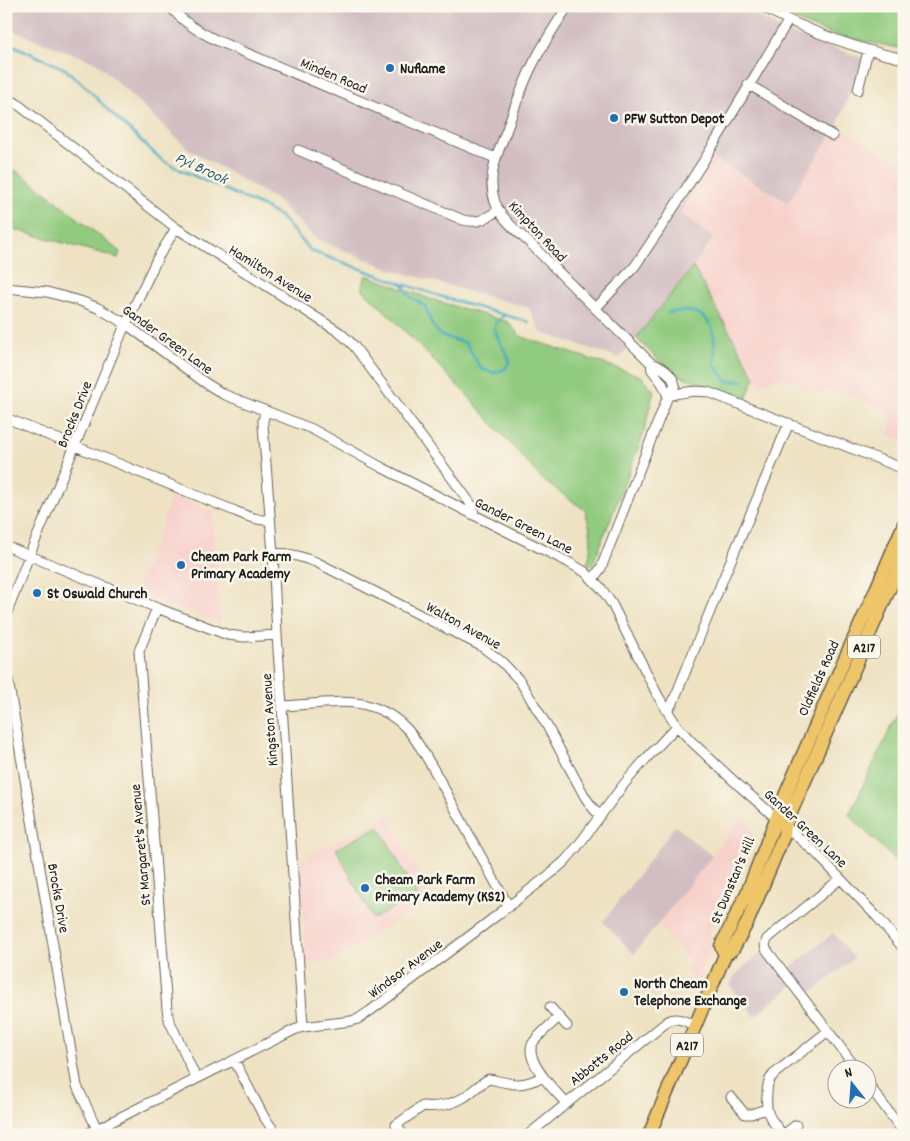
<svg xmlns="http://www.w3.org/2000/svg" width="910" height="1141" font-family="Dekko,sans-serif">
<rect width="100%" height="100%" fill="#fbf7ec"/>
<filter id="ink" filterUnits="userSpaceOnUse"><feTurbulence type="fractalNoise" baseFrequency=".02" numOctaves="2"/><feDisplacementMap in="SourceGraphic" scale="10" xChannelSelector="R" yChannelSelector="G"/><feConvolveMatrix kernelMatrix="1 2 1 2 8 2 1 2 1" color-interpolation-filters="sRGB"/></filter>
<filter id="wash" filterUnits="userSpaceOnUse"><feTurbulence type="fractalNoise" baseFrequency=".0096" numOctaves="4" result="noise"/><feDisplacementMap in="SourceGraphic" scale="20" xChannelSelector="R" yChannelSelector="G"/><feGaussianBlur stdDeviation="1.12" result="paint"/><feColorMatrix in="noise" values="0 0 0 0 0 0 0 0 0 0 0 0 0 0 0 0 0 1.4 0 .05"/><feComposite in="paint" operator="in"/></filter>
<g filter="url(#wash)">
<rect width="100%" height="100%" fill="#eee2c3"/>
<path fill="#f7d0ca" d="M837 126 898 161 904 172V441L888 435 892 427 888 425 893 415 855 396 826 387 823 394 781 377 759 385 693 267 713 238 680 213 711 157 788 202Z
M173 495 212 511 220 623 158 601 136 590Z
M387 816 433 896 332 962 306 963 300 859Z
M740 819 751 820 752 835 709 933 712 948 696 982 684 969 691 962 658 925Z"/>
<path fill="#d2bec2" d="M6 6H740L784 31 818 43 863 58 837 126 788 202 711 157 680 213 713 238 693 267 619 358 540 332 529 308 393 270 316 239 275 199 187 148 97 63 6 28Z
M675 826 712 856 634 954 603 922Z
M833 933 854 958 809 995 798 981 755 1016 730 986 734 976 762 952 780 975 793 966Z"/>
<path fill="#91cb7f" stroke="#56744e" d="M770 6H904V49L838 36 804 24Z
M6 167 18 172 45 192 120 252 118 258 6 227Z
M693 267 755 377 746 399 672 373 636 338Z
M366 275 430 299 508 322 520 336 641 376 654 391 642 439 592 566 587 564 589 558 591 543 590 529 585 510 544 481 467 395 392 318 362 289Z
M904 700V869L849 815Z
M379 826 417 895 373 919 336 849Z"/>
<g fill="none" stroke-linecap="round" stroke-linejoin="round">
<path stroke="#41aac1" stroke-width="2.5" d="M6 42 65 69 85 86 110 112 163 161 181 170 264 207 281 217 311 251 403 284 452 300 529 322
M403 284 410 297 425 306 432 325 441 336 466 343 481 369 495 373 505 369 510 361 499 340 494 329 497 322 505 315
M668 313C674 312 679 311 684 311 717 312 716 340 714 365L727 381H743"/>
</g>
</g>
<g filter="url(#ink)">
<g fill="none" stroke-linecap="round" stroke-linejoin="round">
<g stroke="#666156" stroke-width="11">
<path id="minor" d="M170 6C183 23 200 32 218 41L495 158
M568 6C556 24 544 43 534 62 523 83 515 106 507 129 498 153 486 175 495 202 501 219 519 233 532 245 571 285 611 324 651 363 662 367 672 373 675 385L668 396 601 568 593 579
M761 6C807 31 853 48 904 59
M748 84 833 136
M858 90 868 51
M6 98 16 103 176 228 339 332 347 339 354 346 460 489 473 507 474 515
M298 150 463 220C480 224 485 218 499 210
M6 288 47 292 80 301 98 308 126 324 204 382 223 394 312 429 381 467 474 515 568 562 585 572 601 588 612 604 658 696 677 726 691 741 736 783 814 851 879 919 904 949
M596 308 635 266 658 232 703 162 788 21
M651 363 652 370 662 383 668 396
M668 396C682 392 694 390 708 392L904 469
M266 411 263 420V425L273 554 277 635 282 706 303 1027
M6 418 235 511C246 516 258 521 270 520
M6 546 157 608 228 635 244 637 277 635
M273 554C289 552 301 557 316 562L481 646 502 662 520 681 546 724 585 797 592 807 600 816
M157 608 139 651 167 1009 169 1020 196 1078
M6 615 29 556 123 330 157 259 176 228
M6 668 77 1086 97 1129
M282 706C307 705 343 699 366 705 382 709 397 718 408 730 425 751 437 776 450 799 469 835 489 871 509 907
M666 710 670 707 674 700 723 579 789 423
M840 879 767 939 765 945 766 949 856 1068
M550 1007 567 1026
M559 1017C553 1023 534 1038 532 1045 525 1062 556 1092 566 1103
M234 1060 264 1117 277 1135
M868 1084 904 1133
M731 1097 745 1114H751L766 1109
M85 1135 294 1030 303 1027 351 1021 358 1019 370 1011 487 923 549 875 564 862 577 847 624 784 643 762 677 726
M401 1135 402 1133 396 1125 423 1106C437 1108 454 1104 466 1096 474 1090 481 1083 489 1079 513 1084 519 1088 542 1077
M528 1135 668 1021C678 1016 687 1022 696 1026
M783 1135C770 1118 765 1115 767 1094 767 1086 768 1080 774 1074L828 1031
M783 1135 796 1125"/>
</g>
<g stroke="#666156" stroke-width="15">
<path id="highway" d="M725 955 721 946 747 893 787 791 846 656 875 592 904 524
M649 1135 725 955 733 949 747 923 784 835 785 826 895 576 904 552"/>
</g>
<use href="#minor" stroke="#fff" stroke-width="9"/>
<use href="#highway" stroke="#eec569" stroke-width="12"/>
</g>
</g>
<g fill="#1f6fb2" stroke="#fbf7ec" stroke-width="2">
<circle cx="390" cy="68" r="5"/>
<circle cx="614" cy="118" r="5"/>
<circle cx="181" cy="565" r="5"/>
<circle cx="37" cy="593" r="5"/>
<circle cx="365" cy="888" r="5"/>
<circle cx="624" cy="992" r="5"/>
</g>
<g text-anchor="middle" stroke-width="5" stroke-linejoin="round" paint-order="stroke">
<g fill="#fbf7ec" stroke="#5f5e5a" stroke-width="1">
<rect x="848" y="635.5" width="32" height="23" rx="4"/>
<rect x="671" y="1033.5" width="32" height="23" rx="4"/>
</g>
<g font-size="14" font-weight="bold" fill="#1c1c1c">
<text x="864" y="652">A217</text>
<text x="687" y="1050">A217</text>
</g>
<g font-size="15" font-weight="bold" fill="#1c1c1c" stroke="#fbf7ec" text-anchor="start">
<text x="400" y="73">Nuflame</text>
<text x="624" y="123">PFW Sutton Depot</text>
<text x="191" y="561">Cheam Park Farm<tspan x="191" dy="17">Primary Academy</tspan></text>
<text x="47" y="598">St Oswald Church</text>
<text x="375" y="884">Cheam Park Farm<tspan x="375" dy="17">Primary Academy (KS2)</tspan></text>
<text x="634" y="988">North Cheam<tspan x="634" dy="17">Telephone Exchange</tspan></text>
</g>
<g font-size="15" fill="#1c1c1c" stroke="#fbf7ec">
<text transform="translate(334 75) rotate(23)" y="5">Minden Road</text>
<text transform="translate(538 231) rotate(47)" y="5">Kimpton Road</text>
<text transform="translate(271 273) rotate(32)" y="5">Hamilton Avenue</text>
<text transform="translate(168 339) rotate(36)" y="5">Gander Green Lane</text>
<text transform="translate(74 414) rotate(-68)" y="5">Brocks Drive</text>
<text transform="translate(524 525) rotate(27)" y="5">Gander Green Lane</text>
<text transform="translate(464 625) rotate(29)" y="5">Walton Avenue</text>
<text transform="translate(818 678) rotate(-66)" y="5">Oldfields Road</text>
<text transform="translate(269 720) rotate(-94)" y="5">Kingston Avenue</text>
<text transform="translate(806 828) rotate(43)" y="5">Gander Green Lane</text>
<text transform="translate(140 845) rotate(-95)" y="5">St Margaret's Avenue</text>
<text transform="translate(732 880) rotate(-67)" y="5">St Dunstan's Hill</text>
<text transform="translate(59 898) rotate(80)" y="5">Brocks Drive</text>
<text transform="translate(405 968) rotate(-37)" y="5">Windsor Avenue</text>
<text transform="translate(601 1058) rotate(-39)" y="5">Abbotts Road</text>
</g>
<g font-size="16" font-style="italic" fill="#2d5c66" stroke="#fbf7ec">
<text transform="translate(202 167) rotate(25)" y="6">Pyl Brook</text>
</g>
</g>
<rect width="910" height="1141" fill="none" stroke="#fbf7ec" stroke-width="25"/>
<g transform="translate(852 1084) rotate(343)"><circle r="24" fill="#fbf7ec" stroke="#a29f99"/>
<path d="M0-4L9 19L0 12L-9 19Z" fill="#1f6fb2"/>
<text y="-8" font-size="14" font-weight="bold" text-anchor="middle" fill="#1c1c1c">N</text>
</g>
</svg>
